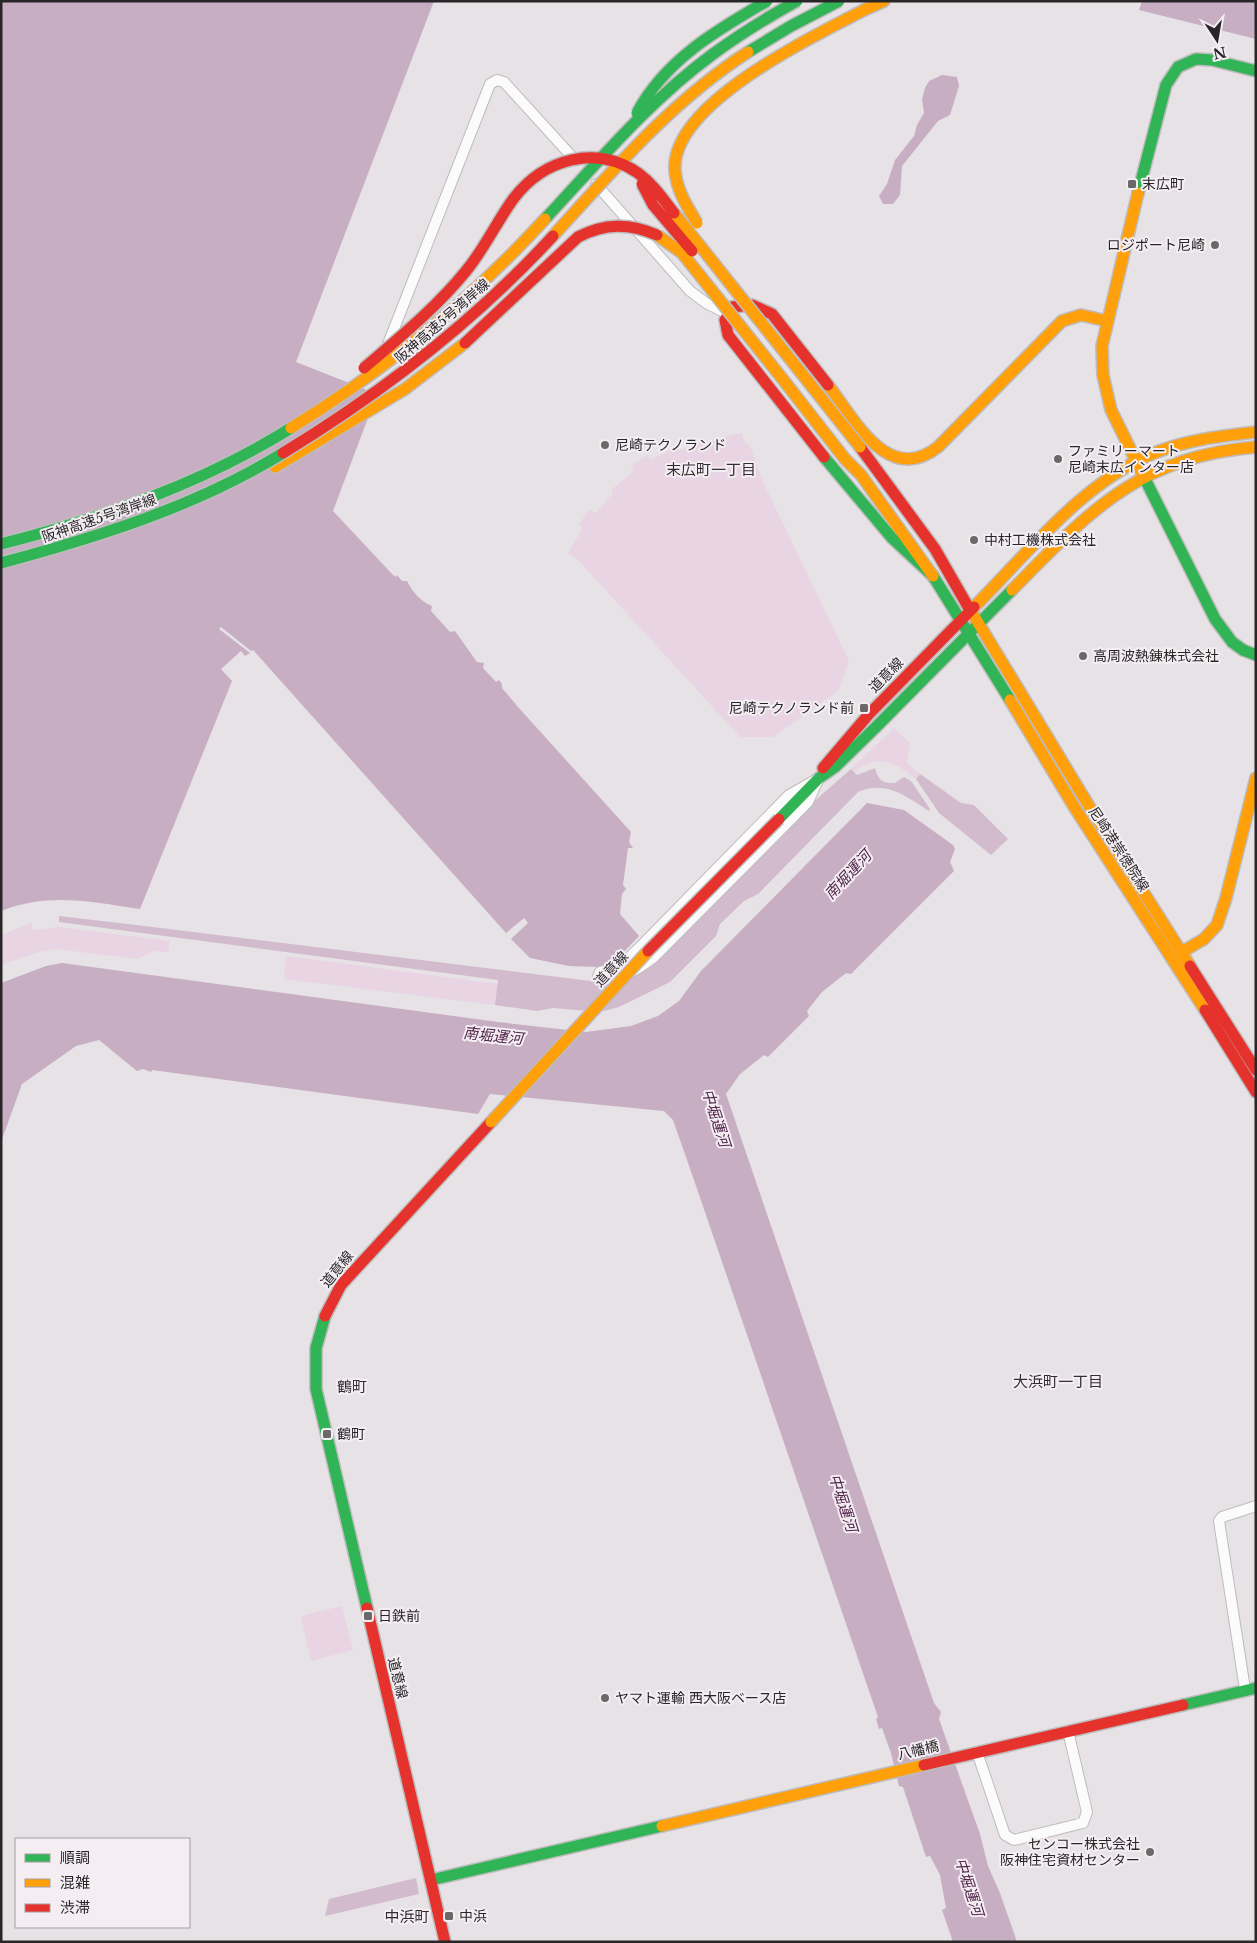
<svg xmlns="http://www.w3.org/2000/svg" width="1257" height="1943" font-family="'Libre Baskerville','Noto Sans JP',serif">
<rect width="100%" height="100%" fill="#e6e2e5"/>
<path fill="#e9d4e4" d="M742 433 745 444H749L764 484 849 661 838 691 773 737H740L578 560 568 553 583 528 579 524 589 510 596 513 613 493 611 490 634 471 631 466 647 455 650 460 676 447 678 451 699 443Z
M894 728 910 743 907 763 920 774 916 779C895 762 877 753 854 772L851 769Z
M31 923 33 930 58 927 170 941 168 952 153 951 137 959 56 949 39 952 1 965V935Z
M286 956 498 984 495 1005 284 979Z
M342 1606 353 1650 311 1661 301 1616Z"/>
<path fill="#d1bbcc" d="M875 768C878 780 883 784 895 783L904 777 911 781 930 809 929 811C906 796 885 780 858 792L758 894 744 901 720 924 716 936 670 982 619 1007 600 1012 553 1008 537 1011 495 1005 498 980 59 922V916L136 925 607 983 851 769 857 775Z
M920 774 961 803 974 805 1008 839 991 855 939 813 916 779Z
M416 1878 419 1894 325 1916 329 1899Z"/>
<path fill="#c8aec3" d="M1 1H434L296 362 377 394 333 511 393 575 396 577 397 575 402 581H407C412 591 420 601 432 606L431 611 450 632 455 631 477 662 484 663 483 668 496 682 499 680 502 684V688L518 707 631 832 629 842 633 848H628L623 885 626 889 622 894 620 914 639 936 614 962 597 967 569 966 530 958 511 939 528 923 524 918 506 933 253 650 251 651 221 627 219 629 250 653 245 656 241 651 221 669 232 681 140 909C91 902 49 892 1 911Z
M1142 1H1256V39L1139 10Z
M942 75 957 77 959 86 950 115 938 121 902 166 900 195 893 204H883L879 196 887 184 895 160 914 136 917 125 924 113 922 99 925 88 929 81Z
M867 803 904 810 953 845 955 849 950 862 954 871 851 974 846 973 822 992 807 1011 809 1016 768 1057 764 1055 740 1074 726 1094 934 1703 941 1712 939 1719 980 1834 988 1866 1000 1893 1017 1942H953L942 1910 946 1908 940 1875 930 1856 926 1857 903 1787 899 1786 891 1753 882 1728 879 1729 876 1719 878 1717 695 1183 673 1120 664 1111 490 1094 478 1114 152 1070 151 1072 143 1069 137 1071 99 1040 76 1046 22 1084 1 1142V983L46 966 62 963 498 1022 586 1032 631 1026 658 1016 679 1001 701 971Z"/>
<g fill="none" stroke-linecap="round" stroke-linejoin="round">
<g stroke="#bebcbd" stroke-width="12">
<path id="street" d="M596 184 690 291 706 303 724 312
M388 344 490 84 497 80 504 82 575 160
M819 778 808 802 654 957C640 968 616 984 598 977L600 972 619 967 643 944 789 795Z
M1245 1689 1219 1521 1222 1517 1256 1506
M977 1752 1005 1835 1014 1840 1083 1823 1087 1812 1068 1731"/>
</g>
<g stroke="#bebcbd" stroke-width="14">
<path id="fast" d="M1138 193 1166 85 1178 67 1196 59 1212 60 1256 71
M824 457 892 538 933 576 1010 700
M1144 477 1215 619 1232 642 1243 650 1256 655
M779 819 819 778 835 767 877 726 1012 590
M325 1316 316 1348V1389L367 1608
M1183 1705 1256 1688
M431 1880 662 1826"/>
</g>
<g stroke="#bebcbd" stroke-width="14">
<path id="slow" d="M864 10 884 1
M1138 193 1102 346 1103 375 1111 410 1144 477
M781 377 845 459 861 475 933 576
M828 385C855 420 888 486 938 447L1062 321 1081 315 1107 321
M275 467 405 389 465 343
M1012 590C1090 511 1138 457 1256 447
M974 607C1028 553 1081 484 1152 454 1185 440 1221 436 1256 432
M974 616 1089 806 1190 966
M1010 700 1073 805 1205 1010
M1182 952 1204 939 1217 925 1226 898 1256 778
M662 1826 924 1765"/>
</g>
<g stroke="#bebcbd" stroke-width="14">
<path id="jam" d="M860 447 935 549 970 610
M824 457 728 335 725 320 732 307 752 305 772 314 828 385
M823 768 869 714 974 607
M1190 966 1256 1070
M1205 1010 1256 1092
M325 1316 341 1285 491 1122
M367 1608 445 1942
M924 1765 1183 1705"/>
</g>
<use href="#street" stroke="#fbfbfb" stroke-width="10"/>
<use href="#fast" stroke="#30b455" stroke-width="11"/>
<use href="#slow" stroke="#ff9f0a" stroke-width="11"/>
<use href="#jam" stroke="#e5322d" stroke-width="11"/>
<g stroke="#bebcbd" stroke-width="14" stroke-linecap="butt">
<path id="fast-bridge" d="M748 52 791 26 839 1
M637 113C665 60 717 30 767 1
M545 219C598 162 650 100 713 54 740 34 768 17 797 1
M1 544C103 518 201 484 291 428
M1 563C98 537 197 506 283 453"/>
</g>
<g stroke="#bebcbd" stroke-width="14" stroke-linecap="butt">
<path id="slow-bridge" d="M674 213 860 447
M697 223C687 206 677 191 675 171 670 104 813 37 864 10
M657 235 682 253 781 377
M553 236C614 169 672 101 748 52
M291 428C385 370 470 301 545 219
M491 1122 648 951"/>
</g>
<g stroke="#bebcbd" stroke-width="14" stroke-linecap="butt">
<path id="jam-bridge" d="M642 184 653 205 692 251
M465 343 578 237C605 223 629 223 657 235
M364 368C399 338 437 307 466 271 485 248 497 221 514 198 544 159 596 144 638 173 653 184 663 199 674 213
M283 453C383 392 474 322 553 236
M648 951 779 819"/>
</g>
<use href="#fast-bridge" stroke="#30b455" stroke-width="11"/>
<use href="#slow-bridge" stroke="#ff9f0a" stroke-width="11"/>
<use href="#jam-bridge" stroke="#e5322d" stroke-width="11"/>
</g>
<g fill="#6b686a" stroke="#f4eef3" stroke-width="2">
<rect x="1127" y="179" width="10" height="10" rx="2.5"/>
<circle cx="1215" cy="245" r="5"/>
<circle cx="605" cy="445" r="5"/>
<circle cx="1058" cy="459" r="5"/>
<circle cx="974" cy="540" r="5"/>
<circle cx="1083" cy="656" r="5"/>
<rect x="859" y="703" width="10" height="10" rx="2.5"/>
<rect x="322" y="1429" width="10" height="10" rx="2.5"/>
<rect x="363" y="1611" width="10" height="10" rx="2.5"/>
<circle cx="605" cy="1698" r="5"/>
<circle cx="1150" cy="1852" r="5"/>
<rect x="444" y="1911" width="10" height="10" rx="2.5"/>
</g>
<g text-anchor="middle" stroke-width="4" stroke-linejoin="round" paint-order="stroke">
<g font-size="14" fill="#292628" stroke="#f4eef3" text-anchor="start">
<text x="1142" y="189">末広町</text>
<text x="1205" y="250" text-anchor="end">ロジポート尼崎</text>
<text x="615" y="450">尼崎テクノランド</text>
<text x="1068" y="456">ファミリーマート<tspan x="1068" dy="16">尼崎末広インター店</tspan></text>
<text x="984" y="545">中村工機株式会社</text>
<text x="1093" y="661">高周波熱錬株式会社</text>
<text x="854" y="713" text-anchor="end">尼崎テクノランド前</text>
<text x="337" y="1439">鶴町</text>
<text x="378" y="1621">日鉄前</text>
<text x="615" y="1703">ヤマト運輸 西大阪ベース店</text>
<text x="1140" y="1849" text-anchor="end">センコー株式会社<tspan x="1140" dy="16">阪神住宅資材センター</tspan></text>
<text x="459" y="1921">中浜</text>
</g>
<g font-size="14" fill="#292628" stroke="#f4eef3">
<text transform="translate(442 321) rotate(-41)" y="5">阪神高速5号湾岸線</text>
<text transform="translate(99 518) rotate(-19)" y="5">阪神高速5号湾岸線</text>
<text transform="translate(886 675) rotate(-46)" y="5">道意線</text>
<text transform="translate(1119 849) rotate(57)" y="5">尼崎港崇徳院線</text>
<text transform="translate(611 969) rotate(-47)" y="5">道意線</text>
<text transform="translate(337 1269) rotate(-51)" y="5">道意線</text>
<text transform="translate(398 1678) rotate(76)" y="5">道意線</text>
<text transform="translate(918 1750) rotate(-13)" y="5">八幡橋</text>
</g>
<g font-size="15" fill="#322d31" stroke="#f4eef3">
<text x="711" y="475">末広町一丁目</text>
<text x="1058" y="1387">大浜町一丁目</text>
<text x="352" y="1392">鶴町</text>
<text x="407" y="1922">中浜町</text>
</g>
<g font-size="15" font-style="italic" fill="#51244a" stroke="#f4eef3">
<text transform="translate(848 875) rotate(-47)" y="5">南堀運河</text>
<text transform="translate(493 1036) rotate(6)" y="5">南堀運河</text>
<text transform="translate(716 1118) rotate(72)" y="5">中堀運河</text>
<text transform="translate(843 1503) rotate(72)" y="5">中堀運河</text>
<text transform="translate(969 1887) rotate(72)" y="5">中堀運河</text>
</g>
</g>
<rect width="1257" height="1943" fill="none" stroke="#292628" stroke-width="5"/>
<rect x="15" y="1838" width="175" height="90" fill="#f4eef3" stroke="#a39ea2"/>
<rect x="25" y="1854" width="25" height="8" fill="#30b455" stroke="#a39ea2"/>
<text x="60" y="1863" font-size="15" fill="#292628">順調</text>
<rect x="25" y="1879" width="25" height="8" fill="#ff9f0a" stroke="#a39ea2"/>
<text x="60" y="1888" font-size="15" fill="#292628">混雑</text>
<rect x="25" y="1904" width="25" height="8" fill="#e5322d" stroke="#a39ea2"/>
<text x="60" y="1913" font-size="15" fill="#292628">渋滞</text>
<g transform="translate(1217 40) rotate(168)" stroke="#f4eef3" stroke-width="4" paint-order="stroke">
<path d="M0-4L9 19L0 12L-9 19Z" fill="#292628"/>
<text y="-8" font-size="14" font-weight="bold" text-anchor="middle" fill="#292628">N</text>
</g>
</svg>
